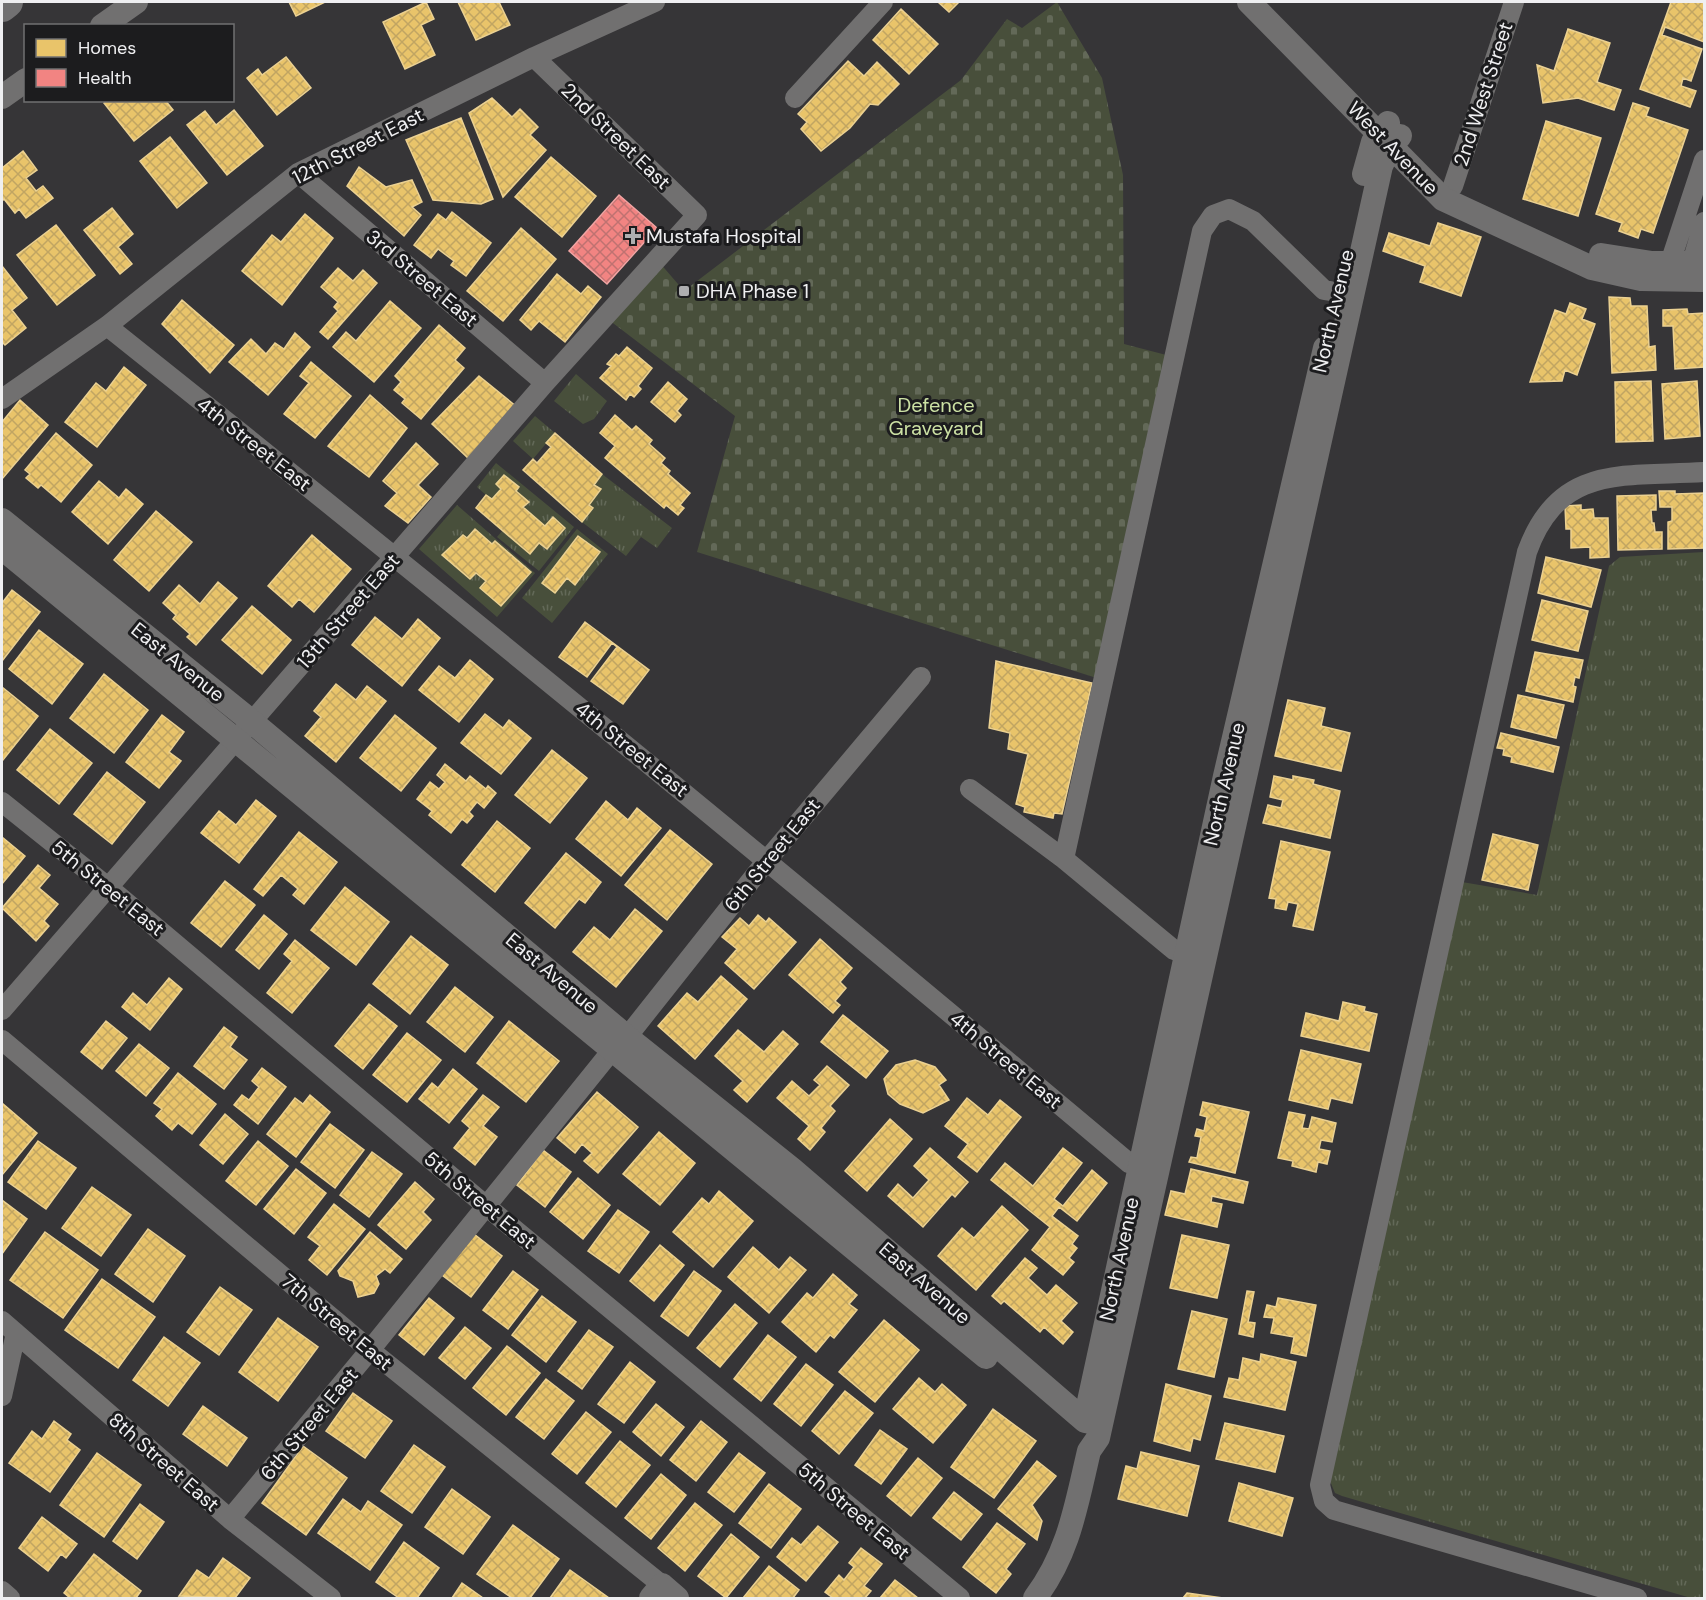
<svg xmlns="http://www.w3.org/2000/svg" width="1706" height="1600" font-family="'DM Sans',sans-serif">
<defs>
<pattern id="grass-tufts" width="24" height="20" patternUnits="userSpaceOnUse" patternTransform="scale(1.5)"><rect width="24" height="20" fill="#484f3b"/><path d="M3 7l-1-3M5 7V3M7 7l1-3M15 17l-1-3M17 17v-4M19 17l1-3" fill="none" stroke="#636958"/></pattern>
<pattern id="cemetery-stones" width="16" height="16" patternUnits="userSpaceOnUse" patternTransform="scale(1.5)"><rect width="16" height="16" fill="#484f3b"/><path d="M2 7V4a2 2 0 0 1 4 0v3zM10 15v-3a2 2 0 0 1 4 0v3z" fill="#636958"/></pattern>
<pattern id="homes-cross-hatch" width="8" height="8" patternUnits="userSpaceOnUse" patternTransform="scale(1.5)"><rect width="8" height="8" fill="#e9c46a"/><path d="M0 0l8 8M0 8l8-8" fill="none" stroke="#c1a562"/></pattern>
<pattern id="health-cross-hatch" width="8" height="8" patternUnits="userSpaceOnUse" patternTransform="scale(1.5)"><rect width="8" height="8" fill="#f28482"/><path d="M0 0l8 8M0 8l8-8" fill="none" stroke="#bf7271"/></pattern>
</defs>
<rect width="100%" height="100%" fill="#363537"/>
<path fill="url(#grass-tufts)" d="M576 374 607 401 594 419 583 424 554 401Z
M535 416 555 433 533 459 513 441Z
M496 463 574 527 539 571 497 537 503 530 476 508 486 495 477 487Z
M602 474 672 528 657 548 641 537 626 556 582 522 593 508 589 505 601 490 594 485Z
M457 505 535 573 497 617 419 549Z
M577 529 608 554 552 623 522 598Z
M1704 552V1598H1691L1342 1496 1335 1493 1330 1481 1462 882 1537 895 1609 566 1620 557Z"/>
<path fill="url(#cemetery-stones)" d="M1057 2 1102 78 1123 175 1124 344 1174 357 1103 680 697 552 735 416 605 317 659 262 684 291 961 80 1007 19 1022 28Z"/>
<path fill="url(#homes-cross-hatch)" stroke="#ebd192" stroke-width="1.5" d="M289 2H325L296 16Z
M426 2 434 19 421 25 435 55 405 69 383 22Z
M458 2H499L510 25 476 40Z
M938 2H959L949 12Z
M1671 2H1704V42L1665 27 1662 35 1702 49 1691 81 1683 78 1681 86 1696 91 1690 107 1640 89Z
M901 9 938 44 909 74 873 40Z
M1568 29 1610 43 1597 82 1621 90 1614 110 1578 98 1543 103 1537 65 1554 71Z
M286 57 311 88 277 115 247 78 258 69 262 75Z
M848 61 864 76 877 62 899 84 878 105 870 104 850 128 821 151 801 129 807 122 798 114Z
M492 98 512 117 520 109 538 127 530 135 546 150 503 197 469 113Z
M107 100H165L173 110 134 141 104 103Z
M1633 103 1649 108 1646 116 1688 130 1653 233 1641 229 1638 238 1619 231 1622 223 1596 214Z
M234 110 263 146 227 175 187 125 205 111 216 125Z
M461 118 493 199 481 204 433 200 406 140Z
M1546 121 1601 138 1578 216 1523 199Z
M170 137 207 183 177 208 140 161Z
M23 151 37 170 26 178 36 191 43 186 53 198 26 218 19 209 15 213 4 199 2 201V168Z
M551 157 596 196 562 237 515 197Z
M359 167 386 187 412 180 422 202 412 207 421 215 404 236 347 186Z
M112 208 133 234 118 247 132 264 120 274 84 230Z
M452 212 491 243 466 276 451 265 454 261 438 249 431 258 414 245 438 214 446 220Z
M305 214 333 238 282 305 242 271 272 235 281 242Z
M1438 223 1481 237 1461 296 1420 282 1425 266 1383 251 1389 233 1430 246Z
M56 225 95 275 57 305 17 255Z
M521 228 556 259 503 321 467 291Z
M2 266 27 298 12 310 26 328 5 345 2 342Z
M338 268 353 281 363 270 377 283 328 339 320 332 338 311 334 307 338 302 321 287Z
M557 274 581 294 588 286 601 297 565 342 539 321 531 330 520 320Z
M1609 297 1630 298 1631 306H1647L1649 347 1655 346 1656 370 1612 373Z
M182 300 234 345 210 373 162 324Z
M390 301 421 328 374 382 333 347 346 332 356 341Z
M1570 303 1586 309 1582 319 1595 324 1577 375 1565 370 1562 381 1530 382 1555 310 1566 314Z
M1687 309 1688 314 1704 313V367L1675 369 1673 326H1663V310Z
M439 325 465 348 455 360 464 368 421 419 402 403 405 399 394 390 401 382 395 376Z
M295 333 310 347 268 395 229 362 251 339 266 354 275 343 284 349Z
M627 347 652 368 638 386 641 389 634 397 630 394 626 400 600 378 611 366 607 364 616 354 619 356Z
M311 362 351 396 315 438 284 414 309 383 300 376Z
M124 367 146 385 97 447 65 422 96 383 106 391Z
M479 376 517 407 470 460 432 424Z
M1651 381 1653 441 1616 442 1615 382Z
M1697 381 1700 436 1665 439 1662 384Z
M668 382 687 399 677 411 681 415 675 422 651 402Z
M370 395 407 428 369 477 328 446Z
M20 400 48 425 2 479V422Z
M615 415 632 430 636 426 652 440 649 444 665 458 661 463 670 471 668 474 690 493 680 505 684 508 678 515 666 505 664 508 605 458 615 446 600 433Z
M56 433 92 465 61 502 41 485 38 488 26 478 30 474 25 470Z
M555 433 602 474 594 485 601 489 589 505 593 508 582 522 523 470 533 459 537 463 551 447 546 443Z
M416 443 438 464 418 485 431 497 408 523 385 506 397 493 383 481Z
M504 475 519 487 516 491 529 502 523 507 545 526 553 517 565 528 547 549 539 543 530 554 476 508 486 495 492 499 501 489 496 484Z
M99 481 119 498 126 489 143 504 108 544 72 512Z
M1659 491H1675V494L1704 493V548L1668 549V522L1672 521V507H1660Z
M1656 495V510H1651L1652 523H1654L1655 532H1662V549L1618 550 1617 496Z
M1581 505V510L1593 509 1594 518H1608L1609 557 1590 558V547L1571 548V529H1566L1565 506Z
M156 511 192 542 149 591 114 560Z
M475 529 492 544 495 541 531 572 501 606 480 588 486 581 476 573 470 579 442 555 463 535 467 538Z
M312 535 351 569 314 612 299 599 292 607 268 586Z
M578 536 600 552 575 585 567 578 555 593 542 583Z
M1546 557 1601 570 1591 607 1538 593Z
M218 582 237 598 196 645 187 637 190 634 173 619 176 615 163 603 179 585 200 604Z
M12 590 40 612 2 661V603Z
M1542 600 1588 611 1578 651 1532 640Z
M252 606 291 640 262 674 222 640Z
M375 617 402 639 418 619 440 638 402 686 352 645Z
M585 622 649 670 623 704 591 681 617 647 612 643 587 677 559 657Z
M39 630 83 664 52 704 9 669Z
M1535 652 1583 660 1579 678 1575 677 1573 686 1576 687 1573 702 1526 691Z
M470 660 493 679 459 722 419 690 439 666 455 678Z
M996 661 1092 683 1062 814 1054 813 1053 818 1024 812 1025 807 1016 804 1028 754 1008 749 1010 733 989 728Z
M104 674 148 710 114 753 70 718Z
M336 684 356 700 367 686 386 701 336 762 305 736 321 717 314 711Z
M2 687 38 716 3 760 2 759Z
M1518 695 1564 705 1556 738 1511 727Z
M1288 700 1325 708 1321 726 1350 733 1341 771 1275 756Z
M485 714 503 728 509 720 531 738 501 774 461 743Z
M162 715 184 732 169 752 181 761 159 788 126 762Z
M395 715 436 748 401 791 360 758Z
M50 729 92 763 59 804 17 770Z
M1501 733 1559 747 1553 772 1511 762 1512 757 1503 755 1504 749 1497 748Z
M552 750 587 778 550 823 515 795Z
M445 764 466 781 470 776 486 789 488 786 496 793 484 808 477 802 469 812 473 816 467 823 462 819 451 833 429 815 432 811 417 799 430 782 439 789 445 782 437 775Z
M107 772 145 802 112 844 74 814Z
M1274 776 1293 780V776L1314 780 1313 784 1340 791 1330 838 1263 823 1268 805 1281 808 1283 800 1270 797Z
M256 800 276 816 239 863 201 833 219 811 236 825Z
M606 801 628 820 637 808 661 828 621 876 576 839Z
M497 821 530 848 495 892 462 865Z
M670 830 712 864 667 920 625 885Z
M299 832 337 862 304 904 293 895 298 889 281 875 263 896 254 889Z
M1493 834 1538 845 1528 890 1482 880Z
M2 837 25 856 2 884Z
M1281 841 1330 852 1313 930 1293 926 1298 904 1288 902 1286 910 1275 908 1276 899 1269 898Z
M566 853 601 882 585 903 579 899 555 928 525 903Z
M38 865 50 875 39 888 58 904 44 921 49 926 36 941 2 908Z
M225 881 255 905 221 947 191 923Z
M345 887 389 922 356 965 311 930Z
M635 909 662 931 616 987 573 952 594 927 610 940Z
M264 915 287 934 259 969 236 950Z
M758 915 766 922 769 918 796 942 754 989 725 963 737 949 722 937 740 918 749 926Z
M411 936 448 965 410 1014 373 984Z
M820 939 852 968 840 982 846 988 835 1001 840 1005 833 1013 789 975Z
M295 940 329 968 292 1013 267 993 292 961 284 954Z
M721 976 747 999 695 1059 658 1026 687 993 698 1002Z
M169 978 182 989 150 1030 122 1007 133 993 147 1005Z
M455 987 493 1017 465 1052 427 1022Z
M1343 1002 1365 1007 1364 1011 1377 1014 1369 1051 1301 1036 1306 1013 1339 1021Z
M369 1004 397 1026 363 1069 335 1046Z
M843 1015 888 1051 866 1078 821 1042Z
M106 1021 127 1038 102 1069 81 1052Z
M509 1021 559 1061 526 1102 477 1063Z
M224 1027 237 1037 230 1047 247 1060 224 1089 194 1066Z
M738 1030 764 1052 783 1031 798 1044 747 1102 734 1090 743 1081 715 1056Z
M407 1033 441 1060 407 1102 373 1075Z
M139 1044 169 1068 146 1096 116 1071Z
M1301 1050 1361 1064 1352 1103 1331 1098 1328 1109 1289 1100Z
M915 1060 935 1067 946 1080 939 1085 949 1100 923 1113 900 1104 888 1094 884 1079 896 1065Z
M827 1066 849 1085 830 1106 835 1111 821 1128 825 1132 810 1150 798 1139 809 1126 777 1098 792 1081 809 1096 820 1085 814 1080Z
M262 1068 286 1087 258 1124 234 1105 242 1095 249 1100 259 1087 252 1081Z
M453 1069 477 1089 449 1123 419 1099 432 1083 438 1088Z
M178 1073 216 1104 192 1134 178 1123 172 1130 156 1116 162 1109 154 1103Z
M597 1092 638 1127 598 1173 584 1161 592 1153 582 1144 575 1153 557 1138Z
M310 1095 330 1112 296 1157 267 1134 295 1098 303 1104Z
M483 1095 499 1107 483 1126 497 1137 475 1165 454 1148 470 1128 462 1121Z
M967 1098 988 1115 1000 1100 1021 1117 977 1172 958 1157 968 1144 945 1126Z
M1203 1102 1249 1112 1235 1173 1189 1162 1191 1157 1197 1158 1201 1137 1195 1136 1197 1129 1204 1131 1207 1117 1200 1115Z
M2 1103 37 1133 2 1175Z
M1289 1112 1305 1115 1302 1128 1309 1129 1312 1117 1336 1123 1332 1142 1321 1140 1319 1149 1330 1151 1327 1164 1318 1162 1316 1172 1292 1166 1293 1161 1278 1158Z
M225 1114 248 1134 223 1164 200 1145Z
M890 1119 912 1139 867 1191 845 1171Z
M330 1124 364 1150 335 1188 301 1162Z
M659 1132 695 1163 660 1205 623 1174Z
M38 1141 76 1168 46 1209 8 1182Z
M258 1141 288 1166 256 1205 226 1181Z
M930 1148 968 1182 955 1197 952 1194 923 1227 888 1196 898 1184 913 1198 929 1180 914 1166Z
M1063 1148 1082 1163 1054 1199 1063 1206 1092 1170 1107 1183 1077 1221 1059 1207 1052 1216 1078 1236 1072 1244 1077 1248 1069 1258 1074 1262 1063 1275 1032 1250 1050 1227 991 1180 1005 1163 1033 1186Z
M543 1150 571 1172 545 1207 517 1185Z
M372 1152 402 1174 369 1217 340 1195Z
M296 1169 326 1193 294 1234 264 1209Z
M1191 1169 1248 1182 1243 1203 1212 1196 1211 1202 1222 1204 1217 1227 1165 1215 1171 1191 1185 1194Z
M578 1178 610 1205 583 1239 550 1212Z
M415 1182 434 1199 423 1212 431 1220 406 1249 378 1225Z
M92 1187 131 1215 101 1256 62 1228Z
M719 1191 753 1221 713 1267 673 1232 702 1198 709 1204Z
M2 1200 27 1219 2 1254Z
M334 1204 365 1229 327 1275 309 1260 320 1246 308 1237Z
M1002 1206 1028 1230 976 1290 938 1256 962 1228 974 1238Z
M618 1210 649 1232 619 1273 588 1251Z
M148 1229 185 1256 153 1302 115 1274Z
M45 1232 98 1270 63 1318 10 1280Z
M370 1232 402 1259 390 1273 385 1269 376 1276 379 1284 374 1293 358 1297 353 1281 340 1276 338 1271Z
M474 1234 502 1256 471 1297 442 1275Z
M1182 1235 1229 1245 1217 1298 1170 1288Z
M660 1245 684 1265 654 1301 630 1281Z
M753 1247 779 1270 790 1257 806 1270 769 1313 728 1277Z
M1025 1258 1037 1268 1028 1278 1047 1295 1056 1285 1077 1303 1061 1321 1073 1332 1063 1344 1044 1327 1040 1332 1004 1301 1001 1304 992 1296Z
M513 1271 538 1290 508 1329 483 1310Z
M694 1271 721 1291 688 1336 661 1316Z
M833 1274 857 1295 849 1304 857 1310 834 1338 830 1335 816 1352 782 1322 807 1293 813 1298Z
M102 1279 155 1317 118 1368 65 1330Z
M220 1287 252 1310 219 1355 187 1332Z
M1247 1291 1254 1292 1248 1322 1255 1323 1253 1337 1239 1334Z
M542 1296 576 1322 546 1362 512 1335Z
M429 1298 454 1318 424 1355 399 1335Z
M1278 1298 1316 1305 1306 1356 1291 1353 1294 1337 1271 1333 1274 1318 1264 1317 1267 1305 1276 1307Z
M735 1304 757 1323 720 1367 697 1348Z
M1192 1311 1227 1319 1214 1377 1178 1369Z
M278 1318 318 1347 278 1401 239 1372Z
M884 1320 919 1350 875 1402 839 1372Z
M465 1327 491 1348 465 1379 439 1358Z
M589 1330 613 1347 582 1389 558 1371Z
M768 1335 796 1357 761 1401 734 1379Z
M164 1337 200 1363 168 1406 133 1380Z
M507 1346 540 1373 506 1415 473 1388Z
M1261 1354 1296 1362 1285 1410 1224 1397 1229 1378 1239 1380 1243 1358 1260 1362Z
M630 1362 655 1382 624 1423 598 1404Z
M806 1364 833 1385 801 1426 774 1404Z
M919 1378 935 1392 942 1384 966 1405 933 1443 893 1409Z
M546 1379 574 1401 544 1439 516 1417Z
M1166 1384 1211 1396 1200 1440 1193 1438 1190 1451 1154 1441Z
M845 1391 873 1413 839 1454 812 1431Z
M353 1393 392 1421 365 1458 326 1431Z
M656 1404 684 1427 661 1456 633 1432Z
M203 1406 247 1438 227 1466 183 1434Z
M993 1409 1036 1441 994 1498 951 1467Z
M586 1412 611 1432 577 1474 552 1454Z
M54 1421 71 1434 67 1440 80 1450 50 1492 9 1463 32 1431 42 1439Z
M701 1421 727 1442 696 1481 670 1460Z
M1225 1423 1284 1436 1275 1472 1216 1459Z
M880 1430 907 1449 881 1484 855 1465Z
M620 1441 650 1465 616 1507 586 1483Z
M414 1445 445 1467 412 1513 381 1491Z
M303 1446 347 1478 306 1535 262 1503Z
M1141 1452 1199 1466 1187 1516 1118 1499 1126 1466 1137 1469Z
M97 1453 141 1485 104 1537 60 1505Z
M739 1453 765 1473 734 1512 708 1492Z
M918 1458 942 1478 911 1516 887 1496Z
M1037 1461 1056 1476 1032 1505 1042 1521 1037 1540 998 1509Z
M661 1474 686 1495 651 1539 625 1518Z
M1239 1483 1293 1498 1282 1536 1229 1521Z
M769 1484 801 1509 771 1548 739 1523Z
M452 1489 490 1517 463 1554 425 1527Z
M954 1492 982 1514 961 1540 933 1518Z
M343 1499 361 1512 368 1501 402 1525 370 1570 318 1533Z
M695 1503 722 1525 685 1571 658 1548Z
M140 1504 164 1522 137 1559 113 1541Z
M42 1517 77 1544 66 1558 61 1554 48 1571 19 1548Z
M997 1523 1025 1544 1006 1569 1011 1574 996 1593 963 1567Z
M513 1525 559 1559 530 1598H512L477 1574Z
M818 1526 838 1542 806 1581 777 1557 792 1538 801 1545Z
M731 1534 759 1557 726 1598 698 1576Z
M404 1542 439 1568 417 1598H399L376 1582Z
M861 1548 882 1564 864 1586 871 1591 865 1598H833L825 1592 839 1575 844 1580 854 1567 849 1563Z
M94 1554 141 1591 136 1598H70L64 1593Z
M223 1558 250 1578 235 1598 179 1596 197 1570 209 1578Z
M769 1566 799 1590 793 1598H743Z
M570 1570 609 1598H550Z
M895 1580 918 1598H880Z
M462 1583 483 1598H452Z
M1187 1593 1223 1598H1183Z"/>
<path fill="url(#health-cross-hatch)" stroke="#f1a4a3" stroke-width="1.5" d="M619 195 657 228 607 284 569 251Z"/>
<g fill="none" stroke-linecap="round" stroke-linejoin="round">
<path stroke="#717070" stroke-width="20" d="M795 98 883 2
M298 173 545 383
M1453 186 1514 2
M1666 275 1704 160
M1688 276 1704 222
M107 326C451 600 791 879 1129 1163L1154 1170
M2 399 107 326 298 173 534 57 655 2
M970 789 1064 859 1174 950 1198 959
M2 802 108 887 485 1205 960 1598
M1064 859 1202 231 1213 215 1229 209 1253 221 1324 290 1354 295
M2 1010 545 383 697 215 534 57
M627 1037 768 859 921 677
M2 1040 370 1350 662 1585
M2 1321 230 1519 331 1598
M2 1396 16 1333
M230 1519 370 1350 613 1049
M2 1591 10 1598
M1637 1598 1334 1510 1324 1501 1320 1485 1527 552C1559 463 1625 477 1704 472"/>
<path stroke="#717070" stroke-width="24" d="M1249 2 1443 199 1592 268 1641 279 1704 280
M102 26 136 2
M2 97 26 80
M1364 174 1373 142 1388 123
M1601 255 1652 263H1704
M2 520 251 721 627 1037 792 1169 1085 1421 1101 1424
M2 548 986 1357
M1086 1415 1225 776 1325 348
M651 1598 662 1585 677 1598
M1035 1598C1069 1553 1076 1506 1089 1451L1098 1438 1381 166 1390 147 1400 136"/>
<path stroke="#727172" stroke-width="32" d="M2 6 7 2"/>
</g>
<g fill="#aeaeb0" stroke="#1c1c1e" stroke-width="2">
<path d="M630 227h6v6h6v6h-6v6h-6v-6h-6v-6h6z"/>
<rect x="678" y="285" width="12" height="12" rx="3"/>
</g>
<g text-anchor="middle" stroke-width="6" stroke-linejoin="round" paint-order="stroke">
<g font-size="20" fill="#efeff1" stroke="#1c1c1e">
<text transform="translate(1483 94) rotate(-72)" y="7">2nd West Street</text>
<text transform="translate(616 136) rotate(44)" y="7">2nd Street East</text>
<text transform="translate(358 146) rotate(-27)" y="7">12th Street East</text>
<text transform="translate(1393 148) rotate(46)" y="7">West Avenue</text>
<text transform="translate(422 278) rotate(40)" y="7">3rd Street East</text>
<text transform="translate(1333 311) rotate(-77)" y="7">North Avenue</text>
<text transform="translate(254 444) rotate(38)" y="7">4th Street East</text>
<text transform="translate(348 611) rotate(-49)" y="7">13th Street East</text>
<text transform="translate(178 662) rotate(39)" y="7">East Avenue</text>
<text transform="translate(632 749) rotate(39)" y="7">4th Street East</text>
<text transform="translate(1224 784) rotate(-77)" y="7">North Avenue</text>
<text transform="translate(772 855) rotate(-51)" y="7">6th Street East</text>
<text transform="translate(108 888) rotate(39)" y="7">5th Street East</text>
<text transform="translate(552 973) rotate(40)" y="7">East Avenue</text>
<text transform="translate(1006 1060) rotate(40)" y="7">4th Street East</text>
<text transform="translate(480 1200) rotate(40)" y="7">5th Street East</text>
<text transform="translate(1119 1259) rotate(-78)" y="7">North Avenue</text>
<text transform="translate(925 1283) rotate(41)" y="7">East Avenue</text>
<text transform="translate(337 1322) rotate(40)" y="7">7th Street East</text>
<text transform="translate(309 1424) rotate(-50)" y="7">6th Street East</text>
<text transform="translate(164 1462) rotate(41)" y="7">8th Street East</text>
<text transform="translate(854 1511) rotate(40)" y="7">5th Street East</text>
</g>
<g font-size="20" fill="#efeff1" stroke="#1c1c1e" text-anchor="start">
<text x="646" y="243">Mustafa Hospital</text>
<text x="696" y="298">DHA Phase 1</text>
</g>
<g font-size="20" fill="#cce1a4" stroke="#1c1c1e">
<text x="936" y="412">Defence<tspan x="936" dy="23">Graveyard</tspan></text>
</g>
</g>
<rect width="1706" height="1600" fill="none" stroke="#efeff1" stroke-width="6"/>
<rect x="24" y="24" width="210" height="78" fill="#1c1c1e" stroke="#707072" stroke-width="1.5"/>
<rect x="36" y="39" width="30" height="18" fill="#e9c46a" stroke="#707072" stroke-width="1.5"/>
<text x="78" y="54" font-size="18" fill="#efeff1">Homes</text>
<rect x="36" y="69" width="30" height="18" fill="#f28482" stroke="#707072" stroke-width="1.5"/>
<text x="78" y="84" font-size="18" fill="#efeff1">Health</text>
</svg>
